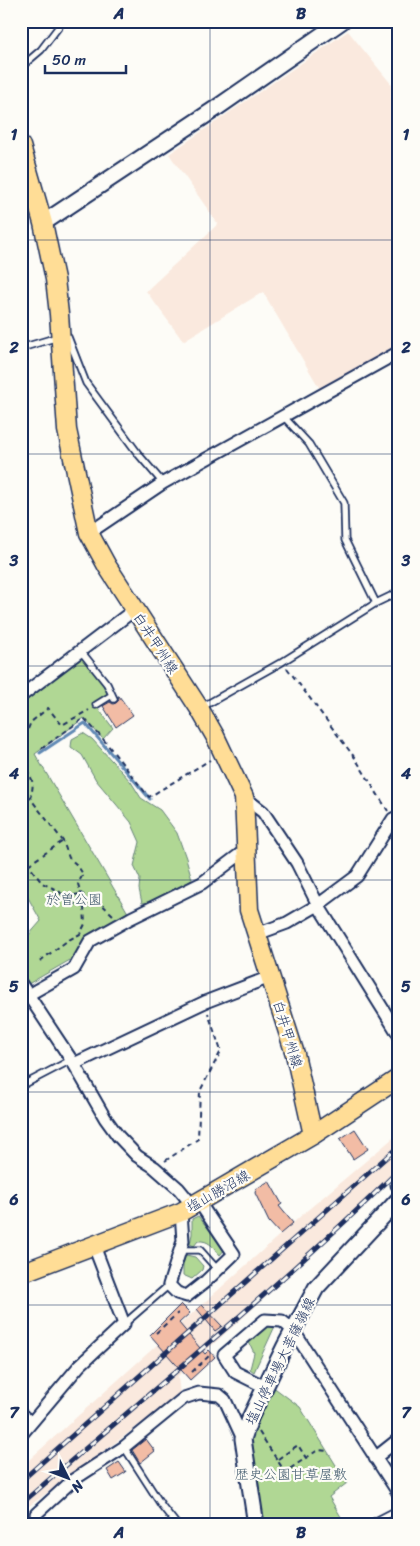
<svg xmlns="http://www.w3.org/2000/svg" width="420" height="1546" font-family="Sriracha,'Klee One',sans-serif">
<rect width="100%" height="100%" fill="#fdfcf7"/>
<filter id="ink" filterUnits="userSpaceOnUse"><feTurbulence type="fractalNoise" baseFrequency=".02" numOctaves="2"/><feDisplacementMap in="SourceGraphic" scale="10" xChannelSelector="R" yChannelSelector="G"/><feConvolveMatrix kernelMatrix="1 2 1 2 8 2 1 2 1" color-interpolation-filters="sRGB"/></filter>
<g filter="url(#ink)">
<path fill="#fae9de" d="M348 31 392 85 391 97 399 108V345L320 389 263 292 183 341 146 291 218 224 169 154Z
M399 1133V1173L281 1283 178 1376 180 1395 21 1512V1467L303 1214Z"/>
<path fill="#b0d794" stroke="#668379" d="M78 652 109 693 94 703 113 728 103 739 84 718 35 754 131 918 84 952 23 987 21 984V944L41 921 21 885V697Z
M83 733 92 739 131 782 141 798 160 810 177 833 186 858 192 879C177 894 163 900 142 903L139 889 140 879 134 866 140 842 131 822 96 780 82 755 71 747 72 739Z
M198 1216 225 1249 220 1255C213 1247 209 1240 198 1241L194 1246 190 1244 192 1234V1219Z
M186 1255 195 1257 203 1266 202 1270 192 1279 183 1275V1263Z
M268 1324 275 1326 254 1372 250 1369 254 1353 249 1342Z
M268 1383 300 1407 347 1483 329 1497 346 1525H256L244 1450Z"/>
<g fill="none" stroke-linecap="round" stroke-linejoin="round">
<path stroke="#6189b4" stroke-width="3" d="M40 753 85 723 150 799"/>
</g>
<path fill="#f2bca5" stroke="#1b2f5e" d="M118 696H119L133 715 116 727 103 706 110 702 113 704 116 703 119 700Z
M355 1129 368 1149 353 1159 340 1139Z
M269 1181 282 1204 279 1206 293 1223 280 1234 269 1222 255 1193 256 1189Z
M181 1304 190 1313 179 1323 205 1354 209 1350 215 1357 190 1380 150 1335Z
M202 1305 222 1326 215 1331 197 1309Z
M146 1439 155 1451 140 1463 132 1450Z
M119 1462 126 1472 113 1480 107 1470Z"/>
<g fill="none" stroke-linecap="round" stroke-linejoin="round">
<g stroke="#1b2f5e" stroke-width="9">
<path id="lane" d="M21 67 41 50 63 21
M68 337 86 383 139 455 163 483
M21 348 58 337
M284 417 309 444 344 503 345 540 376 603
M80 650 107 684 114 699
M96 705 112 695
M202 707 282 662 376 603 399 592
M21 1086 71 1060
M180 1250H200L218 1270
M124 1324 169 1285
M21 1410 33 1421
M124 1447 162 1506 177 1525
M36 1514 43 1525
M368 1525 399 1509"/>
</g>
<g stroke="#1b2f5e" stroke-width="15">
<path id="street" d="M89 533 163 483 399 352
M21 696 134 610
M244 797 263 812 297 863 318 905 399 1035
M257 934 287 923 318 905 357 876 393 819 399 816
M21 984 74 1064 105 1118 118 1136 137 1156 154 1167 179 1189 193 1206
M28 995 74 969 90 941 131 918 202 883 247 849
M74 1064 205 1002 270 977
M397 1185 399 1183
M181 1212 183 1241 169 1285 177 1293 187 1296 206 1281 234 1254 199 1202
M265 1387 235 1372 224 1355 265 1320 282 1321 293 1330 399 1494
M21 1435 80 1365 124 1324 94 1246
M375 1458 399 1439
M36 1514 73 1480 124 1447 184 1398 199 1393 219 1395 225 1400 243 1439"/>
</g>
<g stroke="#1b2f5e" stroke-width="19">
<path id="secondary" d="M43 223 215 109 342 21
M256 1525 243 1439 251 1416 285 1346 316 1288 399 1199"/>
</g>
<g stroke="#1b2f5e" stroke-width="21">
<path id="primary" d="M21 146 43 223 55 279 59 314 67 430 89 533 107 566 199 708 215 736 244 797 249 910 295 1054 313 1135
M21 1273 181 1212 313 1135 399 1078"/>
</g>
<path stroke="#1b2f5e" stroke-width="2" stroke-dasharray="5 4" stroke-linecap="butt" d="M287 668 355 758 388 811
M28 729 31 722 48 708 62 725 89 710
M41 749 84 718 103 739 149 797 210 760
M21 762C31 776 36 781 30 798L63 841 69 858 77 865 83 874 78 884 81 894 95 898 113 915
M21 803 30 798
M21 855 42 883 59 891 64 897 80 894
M28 865 63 841
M65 897 71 903 84 907
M40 961 67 941 80 934 85 924 84 907 99 903
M165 1161 198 1139 200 1091 221 1051 208 1013
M156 1333 178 1313
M192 1372 211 1354
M259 1432 285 1472 318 1450 327 1451
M278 1459 298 1445 306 1458"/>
<use href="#lane" stroke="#fdfcf7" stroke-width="5.5"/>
<use href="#street" stroke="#fdfcf7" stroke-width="11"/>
<use href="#secondary" stroke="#fdfcf7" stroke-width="15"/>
<use href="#primary" stroke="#ffdd96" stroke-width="18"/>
<g stroke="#1b2f5e" stroke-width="5">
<path id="rail" d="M21 1481 399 1146
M21 1504C148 1394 279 1287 399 1170"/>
</g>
<use href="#rail" stroke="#fdfcf7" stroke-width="3" stroke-dasharray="9" stroke-linecap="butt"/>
</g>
</g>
<path fill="none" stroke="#1b2f5e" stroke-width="1" stroke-opacity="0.55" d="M210 21V1525M21 240H399M21 454H399M21 666H399M21 880H399M21 1092H399M21 1305H399"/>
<g text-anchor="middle" stroke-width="4.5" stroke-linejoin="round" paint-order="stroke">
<g font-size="14" fill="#1b2f5e" stroke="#fdfcf7">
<text transform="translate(156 643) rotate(57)" y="5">白井甲州線</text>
<text transform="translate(288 1034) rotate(73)" y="5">白井甲州線</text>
<text transform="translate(218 1191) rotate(-30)" y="5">塩山勝沼線</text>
<text transform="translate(280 1361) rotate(-64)" y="5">塩山停車場大菩薩嶺線</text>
</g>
<g font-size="14" fill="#40596c" stroke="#fdfcf7">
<text x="74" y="904">於曽公園</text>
<text x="291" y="1479">歴史公園甘草屋敷</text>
</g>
</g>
<rect width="420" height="1546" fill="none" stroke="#fdfcf7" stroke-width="55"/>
<g transform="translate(68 1478) rotate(132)" stroke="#fdfcf7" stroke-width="4" paint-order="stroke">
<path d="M0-4L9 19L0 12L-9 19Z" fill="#1b2f5e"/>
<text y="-8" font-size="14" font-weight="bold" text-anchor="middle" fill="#1b2f5e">N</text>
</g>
<path d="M45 65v8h81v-8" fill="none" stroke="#1b2f5e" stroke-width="2.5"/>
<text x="52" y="65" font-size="15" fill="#1b2f5e" stroke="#fdfcf7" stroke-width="4" paint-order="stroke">50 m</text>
<rect x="28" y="28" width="364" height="1490" fill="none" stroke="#1b2f5e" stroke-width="2"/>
<g font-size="16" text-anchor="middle" font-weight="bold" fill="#1b2f5e">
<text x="119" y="19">A</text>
<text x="301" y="19">B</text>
<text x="14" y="140">1</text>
<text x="406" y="140">1</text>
<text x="14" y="353">2</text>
<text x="406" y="353">2</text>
<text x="14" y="566">3</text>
<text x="406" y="566">3</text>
<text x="14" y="779">4</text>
<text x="406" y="779">4</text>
<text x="14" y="992">5</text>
<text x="406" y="992">5</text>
<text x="14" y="1205">6</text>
<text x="406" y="1205">6</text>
<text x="14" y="1418">7</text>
<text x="406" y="1418">7</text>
<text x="119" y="1538">A</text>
<text x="301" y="1538">B</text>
</g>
</svg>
